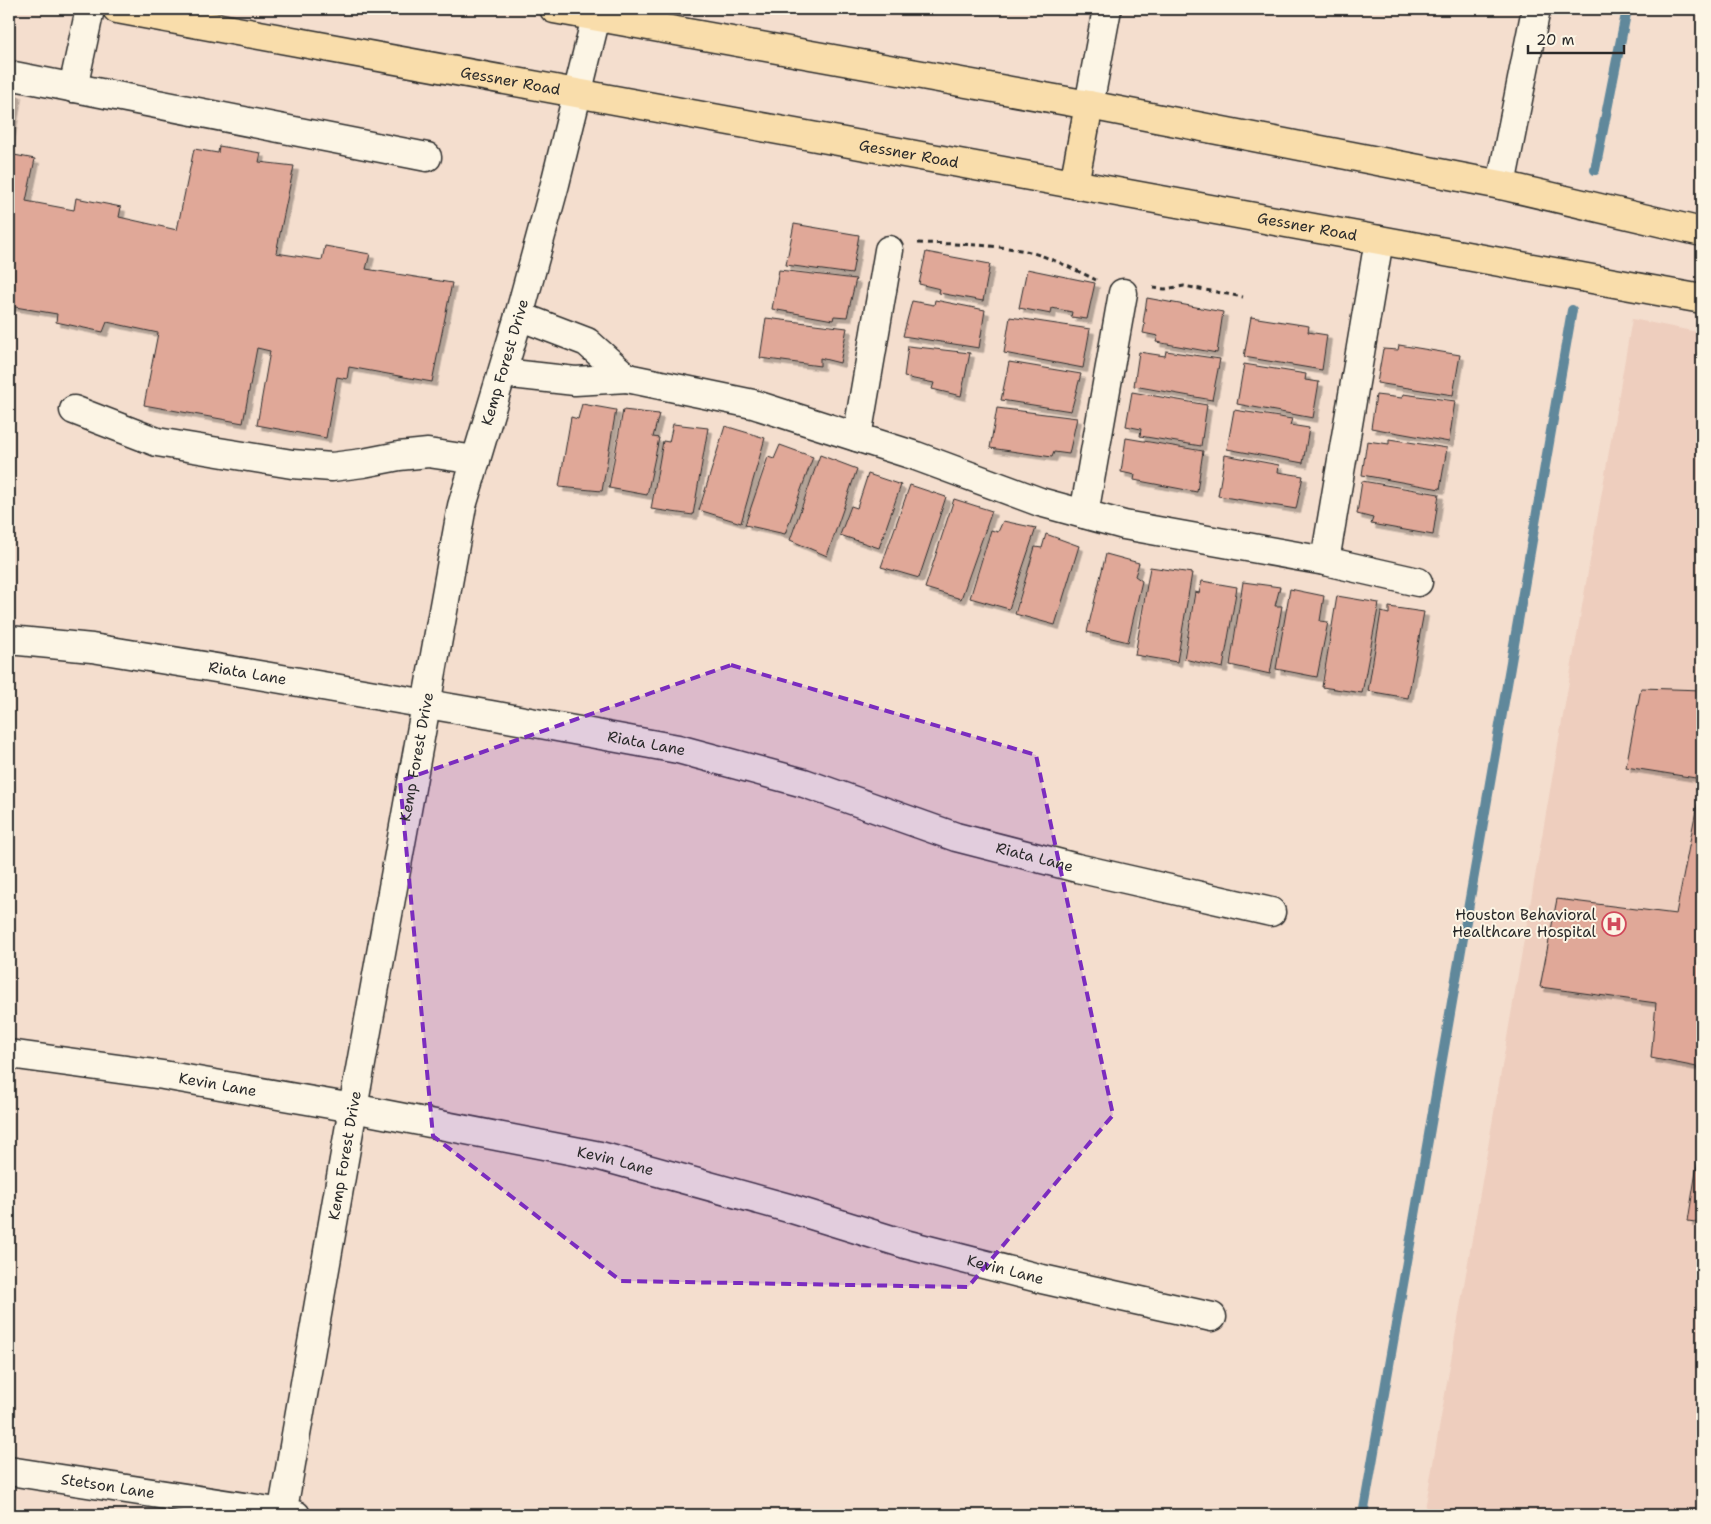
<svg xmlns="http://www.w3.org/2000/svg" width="1711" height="1524" font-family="'Shantell Sans',sans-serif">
<defs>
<filter id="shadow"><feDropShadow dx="4.5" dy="4.5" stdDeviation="0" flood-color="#0004"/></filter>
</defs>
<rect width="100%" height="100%" fill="#f4dece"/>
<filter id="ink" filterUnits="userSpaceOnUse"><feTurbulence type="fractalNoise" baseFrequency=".02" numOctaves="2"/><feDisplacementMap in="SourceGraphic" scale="10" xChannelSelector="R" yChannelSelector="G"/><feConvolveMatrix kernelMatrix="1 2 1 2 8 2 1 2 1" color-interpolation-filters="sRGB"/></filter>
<g filter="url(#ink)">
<path fill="#eecebe" d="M1632 319 1702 333V1515H1424Z"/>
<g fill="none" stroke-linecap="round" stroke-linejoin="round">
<path stroke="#61889b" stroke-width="10" d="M1595 170 1627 9
M1363 1515 1572 310"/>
</g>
<path fill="#e0a898" stroke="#2b2b2b" filter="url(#shadow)" d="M1702 53V93L1695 92Z
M9 92 17 93 9 143Z
M219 146 261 153 259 162 294 166 276 253 322 260 325 246 370 254 366 269 452 283 432 382 349 367 347 379 337 377 326 438 257 425 270 351 257 348 243 423 144 405 158 333 107 322 103 332 56 322 57 314 9 306V154L35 159 26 201 74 210 76 198 121 207 119 217 177 230 194 149 218 153Z
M794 224 859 235 852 274 786 265Z
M926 252 990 264 983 301 939 293 940 289 919 284Z
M1027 269 1095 283 1087 319 1071 317 1072 312 1052 308 1051 314 1019 308Z
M779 270 856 279 847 317 834 316 833 320 772 309Z
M1147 298 1223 312 1217 353 1156 342 1158 336 1143 333 1145 323H1143Z
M935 300 985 310 979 348 903 336 912 301 934 305Z
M1010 317 1090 329 1083 368 1004 353Z
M1251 317 1309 326 1308 332 1327 335 1322 370 1244 357Z
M766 318 847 328 840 363 820 358V366L760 358Z
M1399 345 1460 355 1453 395 1377 383 1383 349 1398 350Z
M908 346 970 353 961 396 932 389 934 383 904 377Z
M1166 351 1220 359 1212 400 1134 386 1139 352 1165 356Z
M1009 362 1081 374 1071 411 1001 400Z
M1244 364 1306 374 1305 380 1319 382 1313 418 1237 404Z
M1132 392 1207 405 1201 446 1140 436 1141 429 1126 426Z
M1403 394 1455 401 1449 442 1371 428 1376 395 1402 398Z
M582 404 616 410 602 491 559 487 571 417 578 419Z
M997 408 1077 418 1069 454 1054 452 1052 457 990 448Z
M623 410 659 414 653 437 659 438 647 495 609 488Z
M1234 410 1292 419 1290 425 1309 428 1303 463 1227 449Z
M673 424 708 428 693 515 651 509 663 441 669 442Z
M725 426 765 438 741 523 699 510Z
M1126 438 1203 451 1197 492 1134 480 1135 475 1121 472Z
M1389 439 1447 448 1440 489 1362 475 1367 441 1389 444Z
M780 445 813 457 785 534 745 525 768 457 774 459Z
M820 455 857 469 827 556 790 540Z
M1225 455 1279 465 1278 472 1303 476 1296 509 1218 496Z
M868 474 901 485 879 548 840 535 851 506 857 508Z
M1362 481 1439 494 1433 535 1371 524 1373 518 1357 514Z
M910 485 946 497 919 578 881 567Z
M954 499 992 511 961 599 925 588Z
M1003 521 1036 528 1009 609 970 598 991 530 998 532Z
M1046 534 1079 546 1055 625 1015 614 1035 547 1042 548Z
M1106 554 1139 563 1135 576 1142 581 1128 642 1087 632Z
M1150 567 1192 573 1177 662 1135 655Z
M1202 581 1237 587 1223 668 1184 659 1195 592 1199 593Z
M1243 582 1280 587 1275 606H1282L1270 674 1230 665Z
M1290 589 1324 596 1320 621 1328 622 1317 677 1276 669Z
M1337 596 1379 603 1362 693 1322 687Z
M1389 607 1424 612 1408 698 1368 691 1381 612 1389 614Z
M1641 688 1702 690V1068L1651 1058 1656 1003 1540 987 1557 899 1676 914 1702 779 1626 767Z
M1702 1134V1223L1688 1221Z"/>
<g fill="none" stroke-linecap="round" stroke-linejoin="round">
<g stroke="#2b2b2b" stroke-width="31">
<g id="minor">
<path d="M9 75 427 157"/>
<path d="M73 88 90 9"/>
<path d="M1089 105 1107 9"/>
<path d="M1501 185 1536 9"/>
<path d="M503 373 575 381 627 378 587 342 519 316"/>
<path d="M627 378 753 404 916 456 1040 502 1124 525 1325 561 1418 582"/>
<path d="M74 410 157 442 292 464 332 467 363 463 399 456 428 453 476 460"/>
<path d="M857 437 889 250"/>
<path d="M1084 514 1123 293"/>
<path d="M1325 561 1379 240"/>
<path id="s1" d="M9 640 92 648 247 673 491 715 678 749 804 783 956 837 1077 868 1271 912"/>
<path id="s2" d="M9 1054 163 1075 353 1108 600 1156 792 1209 905 1244 1042 1279 1212 1317"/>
<path id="s3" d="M9 1471 296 1515"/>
<path id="s4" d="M282 1515 353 1108 462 506 519 316 555 184 598 9"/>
</g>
</g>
<g stroke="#2b2b2b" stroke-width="31">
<g id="major">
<path id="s5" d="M117 9 1702 299"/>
<path d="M554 9 1089 105 1501 185 1702 232"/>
<path d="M1074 184 1089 105"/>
</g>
</g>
<path stroke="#2b2b2b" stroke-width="3" stroke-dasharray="5 4" stroke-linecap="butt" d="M918 243C952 244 987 244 1020 250 1044 254 1074 269 1096 280
M1153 288 1165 289 1184 286 1243 297"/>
<use href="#minor" stroke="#fcf5e5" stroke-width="28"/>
<use href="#major" stroke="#f9ddab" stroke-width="28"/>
</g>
</g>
<path fill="#7b2cbf" fill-opacity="0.2" stroke="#7b2cbf" stroke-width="4" stroke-dasharray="10 6" stroke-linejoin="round" d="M731 665 1036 755 1113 1115 968 1287 621 1281 433 1136 400 781Z"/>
<defs>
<g id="hospital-ring" transform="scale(1.25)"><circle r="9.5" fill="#fcf5e5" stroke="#d1495b" stroke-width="1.5"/><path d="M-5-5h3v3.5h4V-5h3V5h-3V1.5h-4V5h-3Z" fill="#d1495b"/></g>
</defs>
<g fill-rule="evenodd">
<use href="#hospital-ring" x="1614" y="924"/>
</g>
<g text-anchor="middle" stroke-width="4" stroke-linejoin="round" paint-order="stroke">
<g font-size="15" fill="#2b2b2b" stroke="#fcf5e5">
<text dy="5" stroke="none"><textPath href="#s5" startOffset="400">Gessner Road</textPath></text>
<text dy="5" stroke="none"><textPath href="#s5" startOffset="805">Gessner Road</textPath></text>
<text dy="5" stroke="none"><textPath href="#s5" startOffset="1210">Gessner Road</textPath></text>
<text dy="5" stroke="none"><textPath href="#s4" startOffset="1175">Kemp Forest Drive</textPath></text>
<text dy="5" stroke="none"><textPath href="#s1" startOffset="241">Riata Lane</textPath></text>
<text dy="5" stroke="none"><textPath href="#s1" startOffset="646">Riata Lane</textPath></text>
<text dy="5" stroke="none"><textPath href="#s4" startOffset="770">Kemp Forest Drive</textPath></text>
<text dy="5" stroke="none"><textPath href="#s1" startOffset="1051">Riata Lane</textPath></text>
<text dy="5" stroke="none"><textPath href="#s2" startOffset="211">Kevin Lane</textPath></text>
<text dy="5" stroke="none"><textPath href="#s4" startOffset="365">Kemp Forest Drive</textPath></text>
<text dy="5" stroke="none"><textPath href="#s2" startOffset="616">Kevin Lane</textPath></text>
<text dy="5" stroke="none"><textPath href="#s2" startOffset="1021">Kevin Lane</textPath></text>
<text dy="5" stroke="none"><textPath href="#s3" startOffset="100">Stetson Lane</textPath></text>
</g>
<g font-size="15" fill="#2b2b2b" stroke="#fcf5e5" text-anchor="end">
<text x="1596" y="920">Houston Behavioral<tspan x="1596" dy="17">Healthcare Hospital</tspan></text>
</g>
</g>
<rect width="1711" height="1524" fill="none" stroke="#fcf5e5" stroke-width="30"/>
<rect x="15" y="15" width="1681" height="1494" fill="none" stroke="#2b2b2b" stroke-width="2" filter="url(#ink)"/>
<path d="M1528 45v8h96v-8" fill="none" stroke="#2b2b2b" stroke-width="2.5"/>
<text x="1536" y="45" font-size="15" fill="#2b2b2b" stroke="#fcf5e5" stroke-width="4" paint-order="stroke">20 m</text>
</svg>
